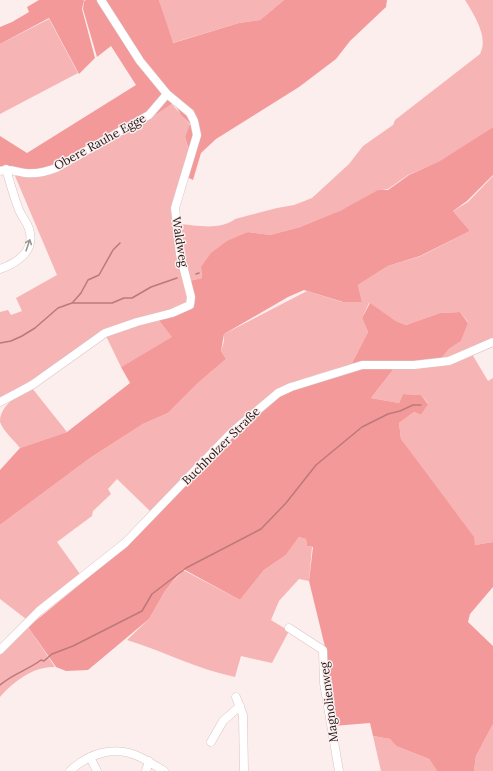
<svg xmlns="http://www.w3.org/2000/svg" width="493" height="771" font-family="Lora,serif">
<rect width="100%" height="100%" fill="#fdeeee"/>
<path fill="#f7b4b4" d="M159 0H284L260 20 239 23 172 43Z
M465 0H493V127L441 161 408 175 388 189 377 191 339 212 300 227 270 235 248 232 201 267 202 278 189 281 178 224C196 225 220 231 235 219L277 208 294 205 312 198 349 164 363 146 393 125 395 120 480 54C489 37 474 15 465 0Z
M49 19 78 73 0 114V44Z
M172 104 190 125 185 137 190 155 173 207 188 296 186 305 124 324 0 399V312L8 310 11 315 22 311 16 298 57 275 15 176H34L151 118Z
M493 176V339L440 360 449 349 461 341 468 322 460 312 440 313 406 325 396 321 369 303 362 318 368 332 352 363 305 378 273 392 250 411 150 511 117 479 108 489 111 494 93 511 92 516 57 542 80 574 26 619 0 599V525L90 458 143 424 168 413 198 383 226 359 221 351 224 341V334L307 291 342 302H362L358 285 388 266 421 256 470 231 453 211 468 202Z
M158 319 173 337 121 367 106 336Z
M472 354 488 381 493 378V542L475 545 401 439 399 423 414 412 421 415 428 403 421 395 403 394 399 403 371 398 396 366Z
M32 388 67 432 20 448C14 440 3 431 0 422 0 404 20 394 32 388Z
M299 537 306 539 307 546 312 547 309 581 299 579 279 601 271 620 289 631 272 663 241 656 235 677C197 669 163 651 127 640L149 619 165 591 183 570 240 600 264 570 286 555Z
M28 627 55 667C34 666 14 681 0 697V654Z
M493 724V771H474L476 756Z
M373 736 390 739 396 746 429 759 437 771H381Z"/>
<path fill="#f4999a" d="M39 0H84L82 9 95 58 79 74 49 18 0 44V27L12 22 29 12 27 7Z
M86 0H100L172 104 151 118 46 175 0 170V136L27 153 136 85 111 46 97 57 83 9 84 1Z
M103 0H159L173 43 239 23 260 20 284 0H387L386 7 350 41 336 59 299 87 216 139 201 153 193 180 185 176 191 157 185 137 190 124 181 115 166 90 141 60Z
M493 127V175L467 201 453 211 470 231 420 256 388 266 358 285 362 302H343L304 290 288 297 224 334 221 351 226 359 198 383 168 413 143 424 90 458 0 525V470L20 448 67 432 130 383 121 367 172 337 158 319 192 308 189 281 202 278 201 267 211 253 227 241 248 232 270 235 300 227 340 211 378 190H388L409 175 440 161Z
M370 303 396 321 406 325 440 313 460 312 468 323 461 341 449 349 440 360 396 366 371 398 399 403 403 394 421 395 428 404 421 415 414 412 399 423 401 439 474 537 475 545 493 542V587L470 614 468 622 493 646V724L476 756 474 771H437L429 759 396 746 390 739 373 736 370 723 333 726 328 690 326 651 309 581 313 547 307 546 306 539 299 537 286 555 264 570 240 600 183 569 165 591 149 619 88 670 66 671 56 667 28 627 129 544 196 474 268 403 306 378 352 363 368 332 362 318Z"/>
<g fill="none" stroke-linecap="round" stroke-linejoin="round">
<path stroke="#bc7979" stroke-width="1.5" d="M196 274 199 273
M73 302 81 293 88 280 99 275 113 250 120 243
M0 343 11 341 22 336 35 328 58 308 72 303H112L124 298H132L151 287 177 278
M0 685C14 673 28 670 41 660L44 661 52 654 73 646 142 611 152 594 186 568 261 529 286 503 316 465 362 427 388 414 400 411 413 405H421"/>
<g stroke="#dbc3c3" stroke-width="9">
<path id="minor" d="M0 171C9 168 16 172 25 173 35 174 46 172 56 168L149 115 167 94
M0 269C17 263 36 251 29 229 27 222 22 217 19 210 14 197 10 183 6 169
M0 402 32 385 105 333 137 322 172 313 190 305 191 297 180 254 175 208 197 135 194 121 190 113 167 94 140 61 101 0
M289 628 323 650 324 683 339 771
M0 650 39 611 125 543 232 432 278 393 291 387 362 365H414L449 361 493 342
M236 697 243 715 244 771
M211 742 223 721 240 706
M90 757 97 771
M70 771C89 753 115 745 140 757 148 761 156 766 164 771
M146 771 149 761"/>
</g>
<use href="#minor" stroke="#fff" stroke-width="8"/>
</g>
<defs><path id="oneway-shaft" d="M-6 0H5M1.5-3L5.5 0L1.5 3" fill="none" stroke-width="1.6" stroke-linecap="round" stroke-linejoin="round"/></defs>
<use stroke="#9a9696" href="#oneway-shaft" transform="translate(28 245) rotate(-71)"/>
<g text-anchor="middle" stroke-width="3" stroke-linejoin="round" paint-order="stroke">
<g font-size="12" fill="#1e1616" stroke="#fdeeee">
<text transform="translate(100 142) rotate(-29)" y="4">Obere Rauhe Egge</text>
<text transform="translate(180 242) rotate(81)" y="4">Waldweg</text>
<text transform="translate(221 446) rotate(-45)" y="4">Buchholzer Straße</text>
<text transform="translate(329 702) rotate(-97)" y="4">Magnolienweg</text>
</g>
</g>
</svg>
